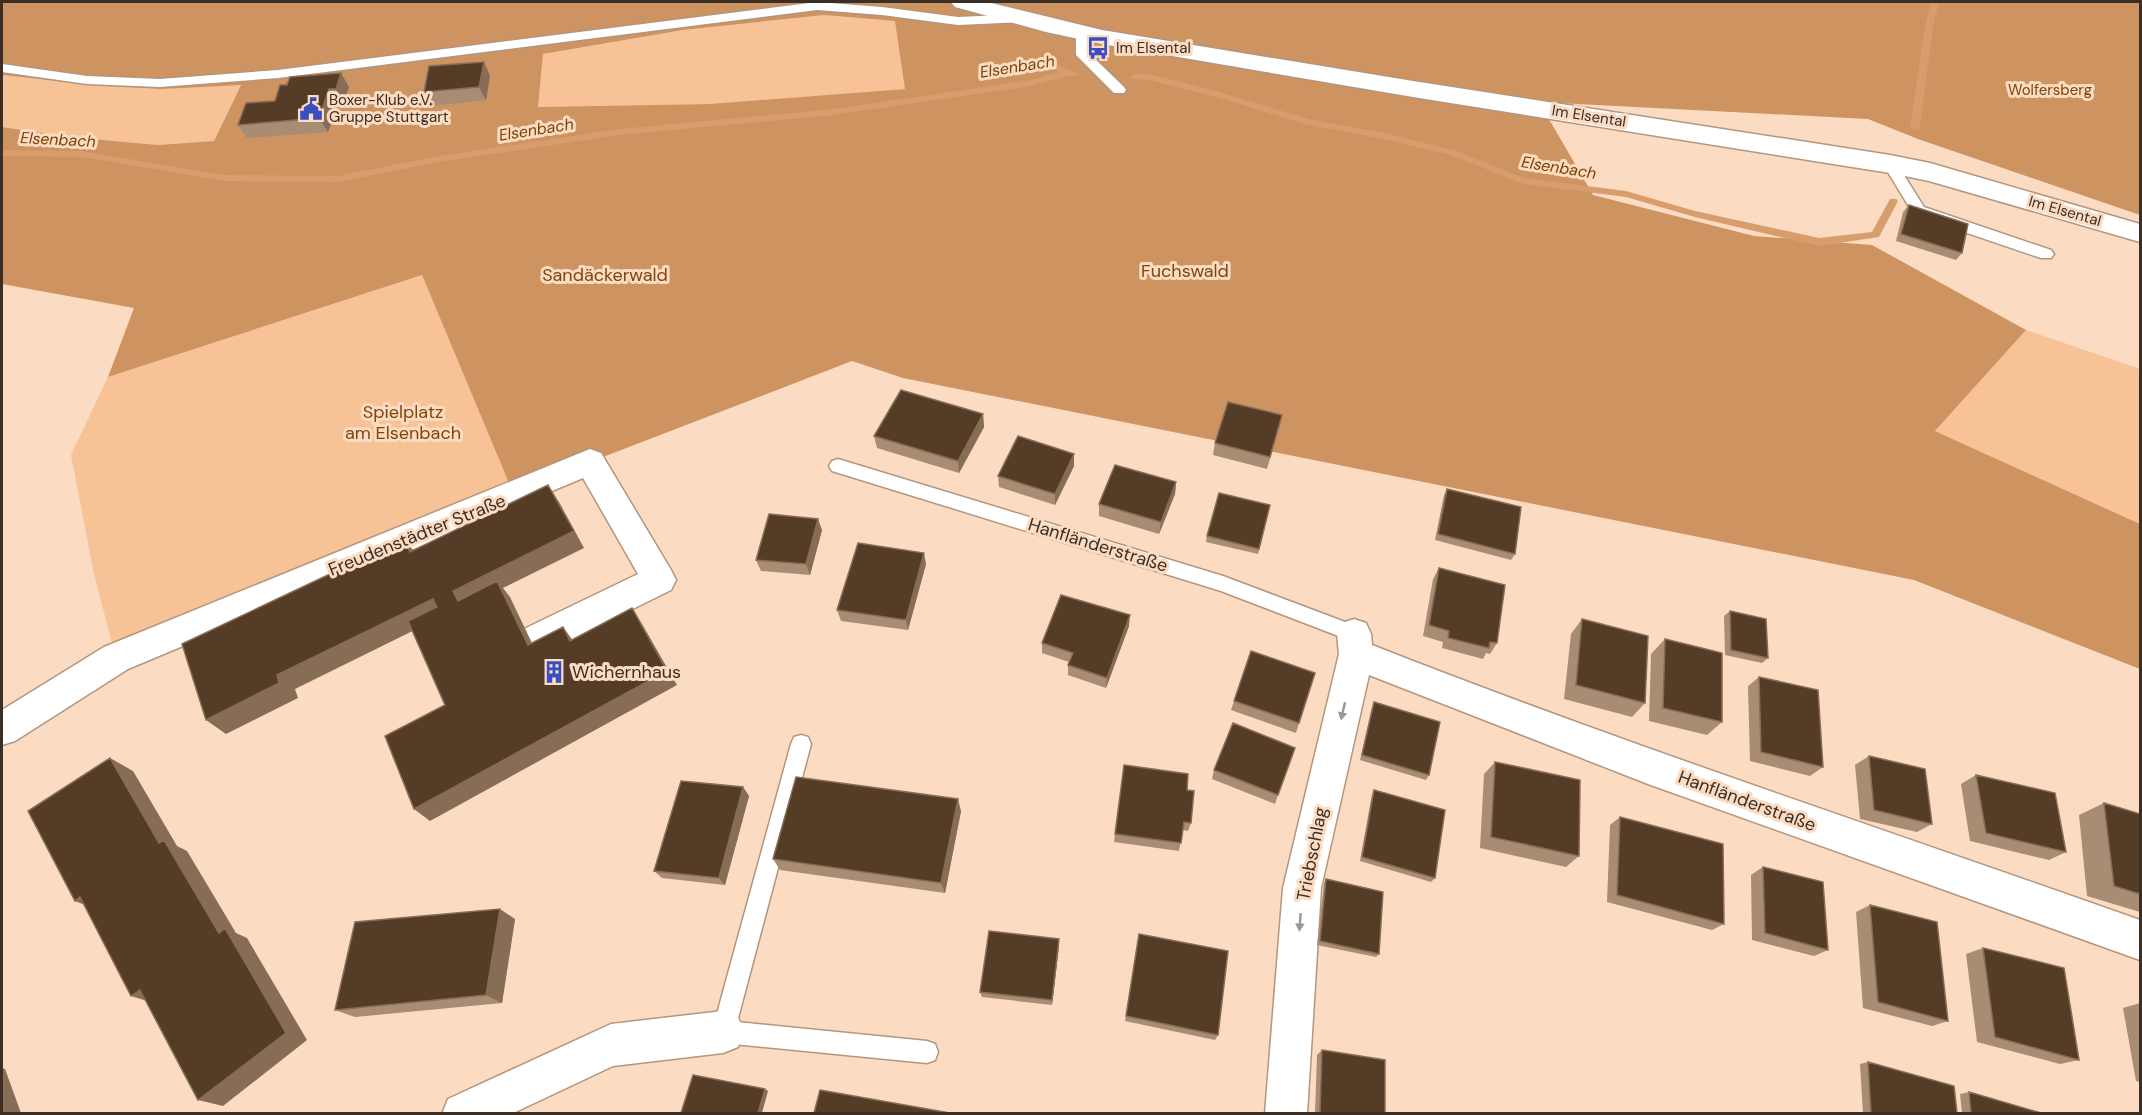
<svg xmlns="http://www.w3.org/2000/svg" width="2142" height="1115" font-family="'DM Sans',sans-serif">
<rect width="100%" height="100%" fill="#fbdbc2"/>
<path fill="#f7c296" d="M824 15 896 21 906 89 709 104 538 107 543 54 683 30Z
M2 75 105 86 162 89 241 84 214 141 158 145 69 137 2 127Z
M422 275 514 495 116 658 94 574 71 455 108 377Z
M2026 330 2140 369V524L1935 431Z"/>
<path fill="#cd9361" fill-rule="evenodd" d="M2 2H2140V215L1918 139 1868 119 1539 102 1593 195 1754 236 1872 245 2026 330 1935 431 2140 524V669L1914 580 903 378 852 361 590 462 514 495 422 275 108 377 134 308 2 284V127L69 137 158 145 214 141 241 85 162 89 105 86 2 75ZM824 15 895 21 905 89 709 104 538 107 543 54 683 30Z"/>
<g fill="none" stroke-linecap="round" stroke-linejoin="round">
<path fill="#d89d6c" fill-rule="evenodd" d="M1931 2H1939L1933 26 1920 127 1915 130 1910 127 1925 26Z
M1049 61 1079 74 1075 77 1068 76 1031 86 833 115 619 135 439 162 338 182 224 181 82 157 2 156V150L82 151 224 175 338 176 439 156 619 129 833 109 1031 80 1060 72 1046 66 1045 64Z
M1134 74H1150L1226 94 1309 119 1389 134 1457 151 1524 178 1626 191 1695 211 1819 238 1872 232 1890 199H1896L1898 201 1879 237 1819 246 1695 217 1626 197 1523 184 1454 156 1389 140 1308 125 1220 98 1150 80 1131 79 1130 77Z"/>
<g stroke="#b3967e" stroke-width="3">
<path id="service" d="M817 2 882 7 958 17 1023 14 1029 18 1023 22 958 25 882 15 817 10 278 78 160 87 87 84 2 72V64L87 76 160 79 278 70Z
M1082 29 1088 33 1090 54 1124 87 1126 90 1124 93H1114L1076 55V33Z
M1890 159 1895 161 1924 207 2051 250 2054 254 2051 258H2041L1914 215 1883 164Z
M838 459 1223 576 1361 628 1363 634 1361 640 1354 642 1221 591 832 471 829 466 832 461Z
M801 735 808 737 811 744 737 1022 927 1041 935 1044 938 1052 935 1060 927 1063 723 1043 715 1040 712 1032 791 744 794 737Z"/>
</g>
<g stroke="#b3967e" stroke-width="3">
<path id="minor" d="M951 2H987L1102 30 1413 81 1890 155 1930 163 2140 224V242L1929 181 1890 173 1413 97 1102 44 1046 32 955 7Z
M590 449 601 453 671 570 676 580 671 590 548 651 536 655 524 651 519 640 524 629 638 574 583 478 128 669 15 741 2 745V710L104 647Z
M1354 619 1366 623 1371 634 1372 645C1626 745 1884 829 2140 920V960L1648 784 1369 675 1321 888 1307 1114H1265L1283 888 1339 654 1337 634 1342 623Z
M723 1011 738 1017 744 1032 738 1047 723 1053 613 1066 511 1114H442L448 1099 611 1024Z"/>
</g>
<use href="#service" fill="#fff" fill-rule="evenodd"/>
<use href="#minor" fill="#fff" fill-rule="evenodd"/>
</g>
<path fill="#a88c74" d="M484 62 490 76 486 100 431 106 424 92Z
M280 85 349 87 344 102 338 103 328 132 247 138 238 125 275 101Z
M1909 205 1962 253 1956 260 1896 241 1903 212Z
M983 414 984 427 959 473 877 448 874 436Z
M1279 428 1267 469 1213 455 1215 443Z
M1074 466 1055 505 999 487 998 476Z
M1176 482 1175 494 1159 534 1099 516V504Z
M1447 489 1515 554 1511 560 1435 540 1444 495Z
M1270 505 1258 554 1206 542 1207 536Z
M822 530 810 575 761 571 756 560Z
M926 564 908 630 841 621 837 610Z
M1439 568 1497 643 1490 654 1486 653 1483 659 1442 648 1443 642 1423 636 1433 579Z
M1730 611 1768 658 1762 663 1725 655 1724 616Z
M1582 619 1645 703 1632 717 1564 699 1571 634Z
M1129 626 1106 688 1068 675V665L1069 662 1042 653V643Z
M1665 639 1722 722 1707 735 1649 721 1651 654Z
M1759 677 1823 767 1810 776 1750 761 1748 686Z
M1234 701 1299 723 1296 733 1231 710Z
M1374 702 1429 775 1426 780 1360 760 1372 707Z
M1869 756 1932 824 1917 832 1860 819 1855 765Z
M1495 762 1579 856 1566 867 1480 848 1484 774Z
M1124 765 1191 823 1188 831 1183 830 1179 851 1114 842Z
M1214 770 1278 795 1275 804 1212 779Z
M1976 775 2066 852 2049 860 1970 841 1961 784Z
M743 787 749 796 725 885 662 878 654 871Z
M1374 790 1435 878 1431 882 1360 861 1372 794Z
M2104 803 2140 814V912L2087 896 2079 815Z
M961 811 945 893 780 870 773 859Z
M1620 817 1724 924 1712 930 1607 902 1610 825Z
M1763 867 1828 950 1814 956 1752 940 1751 875Z
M1326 879 1379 954 1376 957 1317 945 1324 883Z
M1870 905 1948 1021 1932 1026 1863 1008 1856 912Z
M515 919 502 1003 355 1017 335 1010Z
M1139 934 1218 1035 1215 1040 1125 1021Z
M1059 946 1052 1005 982 997 980 992Z
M1983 948 2079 1060 2060 1064 1977 1042 1966 954Z
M2140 1003V1082L2136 1081 2123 1008Z
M1322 1050 1385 1113H1315L1317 1055Z
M1868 1062 1957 1113H1863L1860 1064Z
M1969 1092 2041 1113H1962L1960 1094Z"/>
<path fill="#876c56" d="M484 62 490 76 486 100 479 87Z
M341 73 349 87 344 102 336 89Z
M329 89 338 103 328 132 319 118Z
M983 414 984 427 959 473 958 461Z
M1074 454V466L1055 505V494Z
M1176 482 1175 494 1159 534 1161 522Z
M548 485 559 502 584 548 503 588 510 597 540 660 458 601 453 591Z
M818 519 822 530 810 575 806 564Z
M404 539 418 556 410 552Z
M924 553 926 564 908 630 906 620Z
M433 599 447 614 295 689 298 698 226 734 206 720 277 675Z
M632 608 642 624 677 685 430 821 414 809Z
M1130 615 1129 626 1106 688 1107 678Z
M563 627 574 642 570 641Z
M110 758 133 771 177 846 187 851 236 933 247 938 307 1040 223 1106 198 1100 219 933 159 843Z
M743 787 749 796 725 885 719 878Z
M958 799 961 811 945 893 941 883Z
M80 897 100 911 75 901Z
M500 909 515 919 502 1003 486 995Z
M1059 939V946L1052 1005V1000Z
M140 990 157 1004 131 996Z
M2 1068 5 1069 21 1113H2Z
M765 1089 768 1091 762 1113H758Z"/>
<path fill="#553c27" stroke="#876c56" stroke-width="1.5" d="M484 62 479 87 424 92 429 66Z
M341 73 336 89H329L319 118 238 125 246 103 275 101 280 85H287L290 77Z
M1909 205 1968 224 1962 253 1901 234Z
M901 390 983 414 958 461 874 436Z
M1228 402 1282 415 1270 457 1215 443Z
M1018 436 1074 454 1055 494 998 476Z
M1115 465 1176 482 1161 522 1099 504Z
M548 485 574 531 453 591 458 601 497 581 528 645 563 627 570 641 632 608 667 671 414 809 385 736 445 705 408 621 437 607 433 599 277 675 279 683 206 720 182 644 404 539 410 552Z
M1447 489 1521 507 1515 554 1438 534Z
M1219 493 1270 505 1259 549 1207 536Z
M769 514 818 519 806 564 756 560Z
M858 543 924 553 906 620 837 610Z
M1439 568 1505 585 1497 643 1490 642 1489 648 1448 638 1449 631 1429 625Z
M1061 595 1130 615 1107 678 1068 665 1073 653 1042 643Z
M1730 611 1766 619 1768 658 1731 650Z
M1582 619 1648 636 1645 703 1576 685Z
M1665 639 1722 653V722L1663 708Z
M1251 651 1315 673 1299 723 1234 701Z
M1759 677 1818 690 1823 767 1761 752Z
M1374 702 1440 722 1429 775 1362 755Z
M1233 723 1295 748 1278 795 1214 770Z
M1869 756 1925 769 1932 824 1874 810Z
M110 758 159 843 164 840 219 933 225 928 286 1033 198 1100 140 990 131 996 80 897 75 901 28 811Z
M1495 762 1580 780 1579 856 1491 837Z
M1124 765 1188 774 1187 790 1194 791 1191 823 1184 822 1181 843 1115 834Z
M1976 775 2055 793 2066 852 1986 833Z
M796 777 958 799 941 883 773 859Z
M681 781 743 787 719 878 654 871Z
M1374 790 1445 810 1435 878 1362 857Z
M2104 803 2140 814V894L2114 886Z
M1620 817 1723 844 1724 924 1617 895Z
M1763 867 1823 882 1828 950 1765 933Z
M1326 879 1383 892 1379 954 1320 941Z
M1870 905 1937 922 1948 1021 1878 1002Z
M500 909 486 995 335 1010 355 922Z
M989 931 1059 939 1052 1000 980 992Z
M1139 934 1228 951 1218 1035 1126 1016Z
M1983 948 2064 968 2079 1060 1995 1037Z
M1322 1050 1385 1060V1113H1320Z
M1868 1062 1954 1086 1957 1113H1871Z
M693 1075 765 1089 758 1113H681Z
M820 1090 950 1113H814Z
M1969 1092 2041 1113H1971Z"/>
<defs><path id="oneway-solid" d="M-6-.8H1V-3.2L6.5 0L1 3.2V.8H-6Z" transform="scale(1.5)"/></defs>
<g fill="#9c9692">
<use href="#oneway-solid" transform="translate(1343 711) rotate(103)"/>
<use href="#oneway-solid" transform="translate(1300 922) rotate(94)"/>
</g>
<defs>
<g id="bus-bare" transform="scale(1.8)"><path d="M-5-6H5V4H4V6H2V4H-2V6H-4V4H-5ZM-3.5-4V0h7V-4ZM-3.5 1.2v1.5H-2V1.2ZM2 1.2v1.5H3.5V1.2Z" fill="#3b4ec1" stroke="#fbdbc2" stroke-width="2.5" paint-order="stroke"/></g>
<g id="civic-bare" transform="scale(1.8)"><path d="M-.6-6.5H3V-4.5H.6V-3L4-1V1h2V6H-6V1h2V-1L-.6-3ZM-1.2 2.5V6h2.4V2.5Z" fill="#3b4ec1" stroke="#fbdbc2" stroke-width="2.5" paint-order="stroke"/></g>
<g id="building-bare" transform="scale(1.8)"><path d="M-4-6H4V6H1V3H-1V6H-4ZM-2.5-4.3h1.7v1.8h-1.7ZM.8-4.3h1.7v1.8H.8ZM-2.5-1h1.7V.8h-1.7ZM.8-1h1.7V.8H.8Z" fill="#3b4ec1" stroke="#fbdbc2" stroke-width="2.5" paint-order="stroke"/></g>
</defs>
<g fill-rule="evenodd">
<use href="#bus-bare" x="1098" y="48"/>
<use href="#civic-bare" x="311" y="109"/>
<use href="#building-bare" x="554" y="672"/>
</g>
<g text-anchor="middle" stroke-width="6" stroke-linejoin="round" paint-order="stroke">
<g font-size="15" fill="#3a2e25" stroke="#fbdbc2" text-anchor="start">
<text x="1116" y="53">Im Elsental</text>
<text x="329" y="105">Boxer-Klub e.V.<tspan x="329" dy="17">Gruppe Stuttgart</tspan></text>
</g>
<g font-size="15" fill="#7e470b" stroke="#fbdbc2">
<text x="2050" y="95">Wolfersberg</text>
</g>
<g font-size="15" fill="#3a2e25" stroke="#fbdbc2">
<text transform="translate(1589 116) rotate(9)" y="5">Im Elsental</text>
<text transform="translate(2065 211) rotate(16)" y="5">Im Elsental</text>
</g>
<g font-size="16" font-style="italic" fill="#7a4303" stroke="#fbdbc2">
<text transform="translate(1017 66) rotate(-9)" y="6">Elsenbach</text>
<text transform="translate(536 129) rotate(-9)" y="6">Elsenbach</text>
<text transform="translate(58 139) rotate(3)" y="6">Elsenbach</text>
<text transform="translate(1559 167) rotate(9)" y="6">Elsenbach</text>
</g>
<g font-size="18" fill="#7e470b" stroke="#fbdbc2">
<text x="1185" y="277">Fuchswald</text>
<text x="605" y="281">Sandäckerwald</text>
<text x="403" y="418">Spielplatz<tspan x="403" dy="21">am Elsenbach</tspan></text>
</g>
<g font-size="18" fill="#3a2e25" stroke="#fbdbc2">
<text transform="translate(417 535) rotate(-22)" y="6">Freudenstädter Straße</text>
<text transform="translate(1098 545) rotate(17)" y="6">Hanfländerstraße</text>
<text transform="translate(1747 801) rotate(20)" y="6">Hanfländerstraße</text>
<text transform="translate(1312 854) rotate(-79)" y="6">Triebschlag</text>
</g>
<g font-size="18" fill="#3a2e25" stroke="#fbdbc2" text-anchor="start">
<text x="572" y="678">Wichernhaus</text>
</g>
</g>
<rect width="2142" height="1115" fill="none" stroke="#3a2e25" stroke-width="6"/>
</svg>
